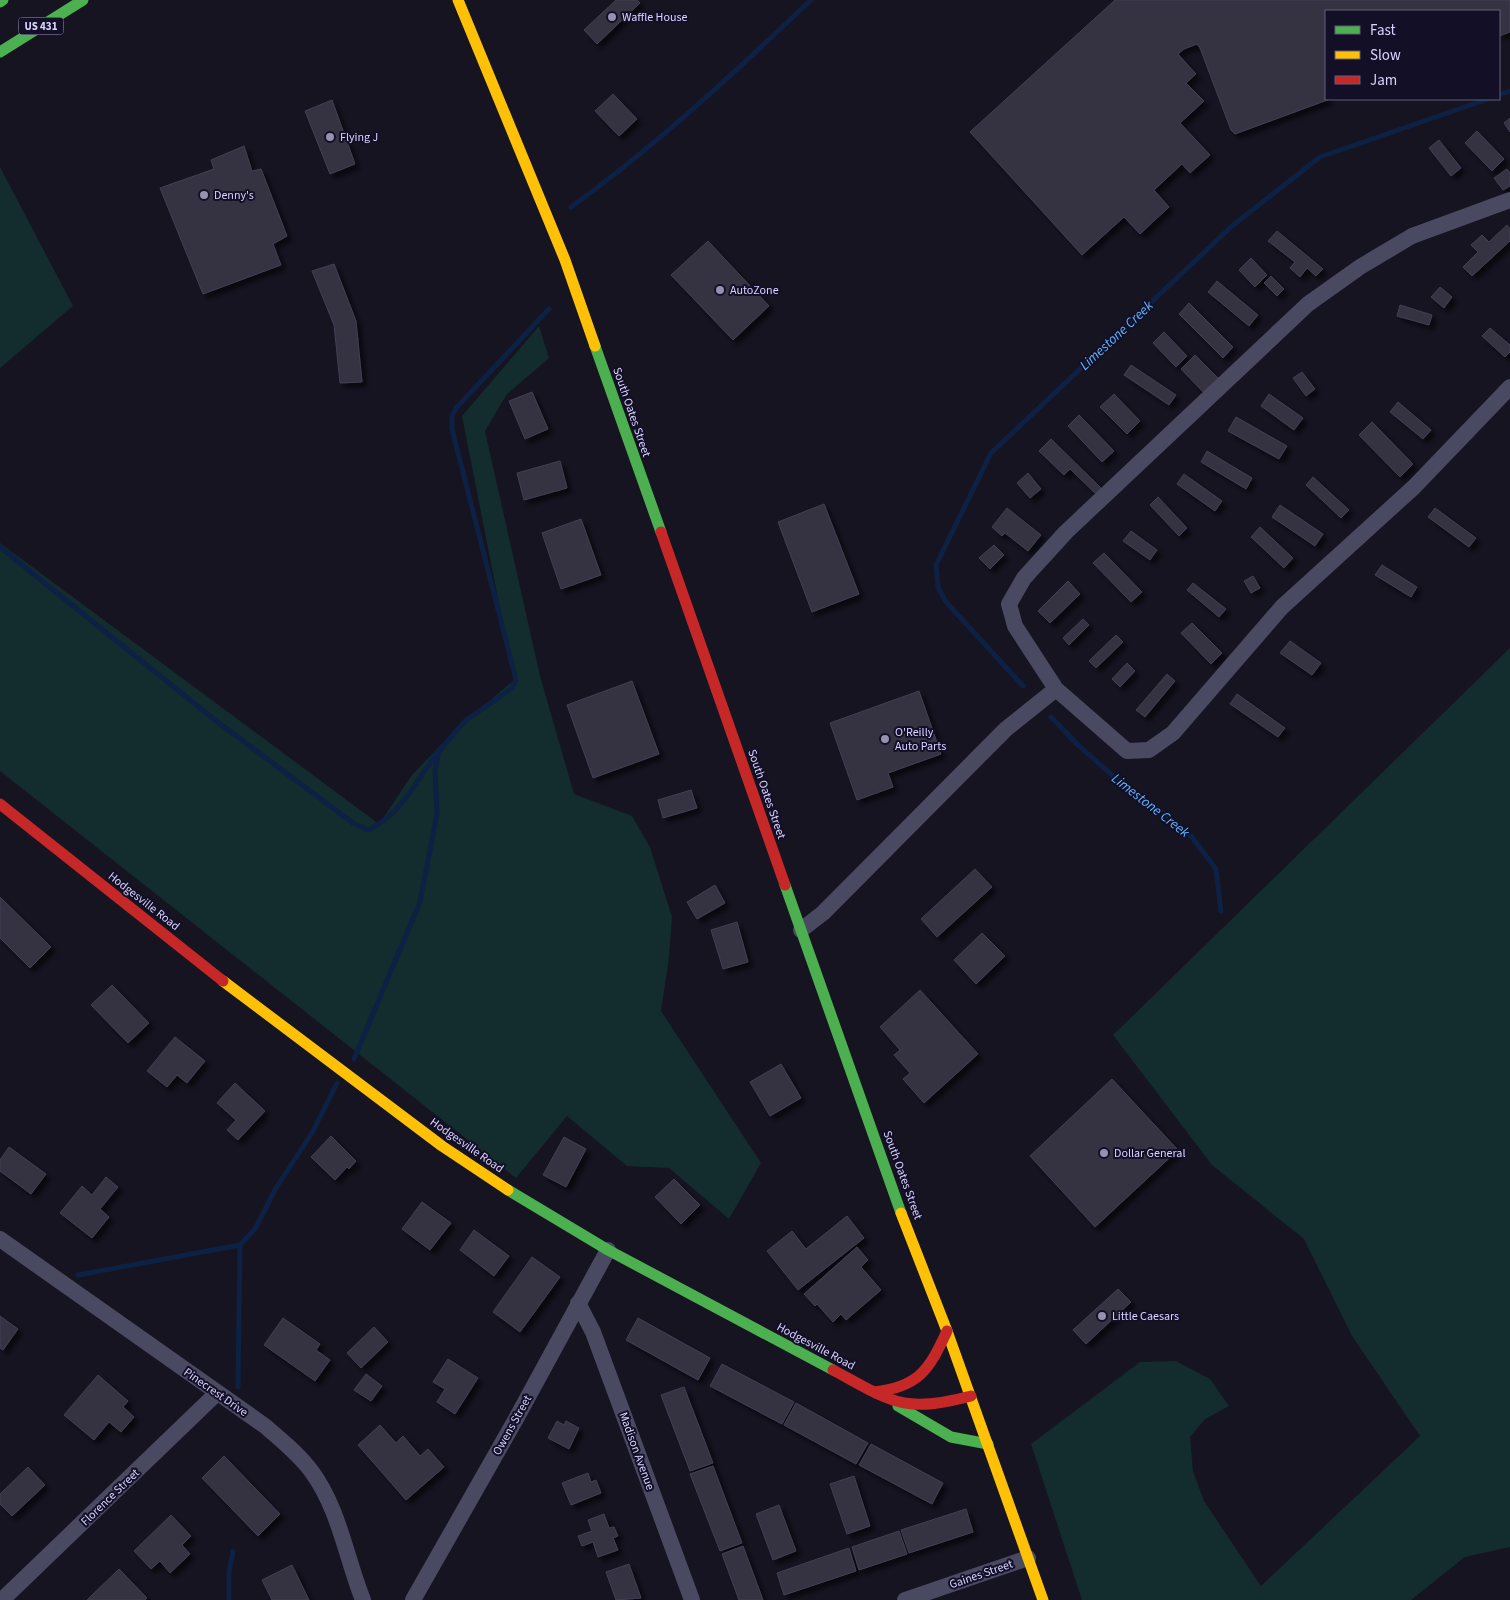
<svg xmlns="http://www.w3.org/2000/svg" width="1510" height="1600" font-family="'Source Sans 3',sans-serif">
<defs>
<filter id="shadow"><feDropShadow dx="4.5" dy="4.5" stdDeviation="2.5" flood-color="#0009"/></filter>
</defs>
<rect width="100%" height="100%" fill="#161421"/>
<path fill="#132c2d" d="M0 167 73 306 0 368Z
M539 326 549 358 507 394 485 431 540 676 574 794 632 816 650 847 672 917 669 958 661 1011 761 1163 729 1219 669 1168 627 1166 567 1116 516 1178 0 771V543L379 824 412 775 456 729 514 680 462 416Z
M1510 648V1547L1465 1557 1411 1600H1082L1031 1444 1140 1362 1176 1361 1210 1379 1229 1406 1205 1419 1190 1437 1193 1471 1204 1501 1261 1586 1420 1436 1352 1336 1304 1239 1212 1165 1113 1035Z"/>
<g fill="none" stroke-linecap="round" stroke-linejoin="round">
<path stroke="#0d2144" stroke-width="5" d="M1499 95 1510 91
M571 207C657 145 734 73 811 0
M0 547 215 720 353 823 368 830C400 815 417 781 437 753
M1023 686 946 602 938 587 936 565 991 453 1232 226 1320 157 1488 99
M1051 717 1079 746 1113 776 1150 802 1191 836 1216 869 1221 911
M354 1059 420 902 437 814 435 771 439 751 466 720 511 689 516 680 452 429V416L456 408 549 309
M78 1275 240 1245 255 1229 276 1188 312 1133 337 1083
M238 1387 240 1245
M229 1600V1572L233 1551"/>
</g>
<path fill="#343243" stroke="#433f54" filter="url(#shadow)" d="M616 0H637L640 3 597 44 584 30Z
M1115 0H1510V32L1499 36V11H1326V99H1330L1235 134 1231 130 1200 48 1197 44 1184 49 1178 54 1196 74 1186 83 1204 101 1180 123 1210 155 1190 173 1182 164 1154 190 1169 207 1140 234 1124 217 1082 255 970 132Z
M613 94 637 119 619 136 595 111Z
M332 100 355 164 330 174 305 111Z
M1510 118V132L1504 123Z
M1477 131 1504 159 1492 171 1465 143Z
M1439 140 1461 168 1451 176 1429 148Z
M244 146 252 171 261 169 287 236 273 244 281 265 203 294 160 188 214 169 211 160Z
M1507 169 1510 173V186L1503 190 1494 178Z
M1507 225 1510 229V241L1472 276 1463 267 1478 252 1471 245 1482 235 1489 242Z
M1277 231 1323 269 1316 276 1307 268 1300 277 1290 268 1295 262 1268 241Z
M708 241 769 306 733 340 671 275Z
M1251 258 1267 275 1255 287 1239 270Z
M334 264 356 321 362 382 340 383 334 325 312 271Z
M1271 276 1284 289 1277 296 1264 283Z
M1217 281 1258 315 1249 326 1208 292Z
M1440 287 1452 297 1444 308 1431 297Z
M1189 303 1233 347 1223 358 1179 314Z
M1400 305 1432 315 1429 325 1397 316Z
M1490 328 1510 345V352L1505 357 1482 336Z
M1164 332 1187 356 1176 367 1153 343Z
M1195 355 1220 380 1205 394 1181 369Z
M1131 365 1176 395 1169 405 1124 375Z
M1302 372 1315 389 1306 396 1293 378Z
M532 392 548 429 525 439 509 401Z
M1114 394 1140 421 1127 434 1100 407Z
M1269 394 1303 418 1294 430 1261 406Z
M1398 402 1431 430 1423 439 1390 412Z
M1079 415 1114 451 1102 462 1068 426Z
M1236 417 1287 446 1279 459 1228 431Z
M1372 422 1413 464 1400 477 1359 435Z
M1051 439 1101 488 1096 494 1070 469 1064 475 1039 451Z
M1207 451 1252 478 1246 489 1201 462Z
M560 461 567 488 524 500 517 473Z
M1028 473 1041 489 1030 498 1017 483Z
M1184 474 1222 501 1215 511 1177 484Z
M1313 477 1349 510 1341 518 1306 485Z
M1158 497 1187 528 1179 536 1150 505Z
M824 504 859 594 812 612 778 522Z
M1280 505 1323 534 1315 546 1272 517Z
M1007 508 1041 535 1028 551 1005 533 1002 536 992 527Z
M1435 508 1476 538 1469 547 1428 517Z
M581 519 601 575 561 589 542 533Z
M1260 527 1293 558 1284 568 1251 537Z
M1131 531 1157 550 1150 560 1123 541Z
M994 545 1004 555 990 569 979 558Z
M1104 553 1142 592 1131 602 1093 563Z
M1382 565 1417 587 1411 597 1375 575Z
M1253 576 1260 588 1251 593 1244 581Z
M1068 581 1080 594 1050 623 1038 611Z
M1193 583 1226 609 1219 617 1187 590Z
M1083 619 1089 625 1069 645 1063 638Z
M1192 623 1222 653 1211 664 1181 633Z
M1116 635 1123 642 1096 668 1089 661Z
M1290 641 1321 663 1312 675 1280 653Z
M1127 663 1135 671 1120 687 1112 679Z
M1167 674 1175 681 1145 717 1136 710Z
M632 681 659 754 593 778 567 705Z
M919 691 941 754 888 773 893 787 857 800 830 723Z
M1237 694 1285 728 1278 737 1230 704Z
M691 790 697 808 663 818 658 800Z
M975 869 992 887 937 937 921 919Z
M715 885 725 903 697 919 687 902Z
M0 897 51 947 30 968 0 938Z
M737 922 748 962 723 969 711 930Z
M982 933 1005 956 976 984 954 960Z
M112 985 149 1023 128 1043 91 1005Z
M920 990 978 1054 924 1103 903 1079 910 1073 894 1055 900 1050 880 1027Z
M175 1037 205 1061 187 1083 177 1075 167 1087 147 1071Z
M781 1064 801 1098 770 1116 750 1082Z
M1112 1079 1178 1150 1095 1227 1030 1156Z
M235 1083 265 1111 238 1140 227 1130 236 1120 217 1103Z
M331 1136 356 1161 349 1169 347 1167 335 1180 311 1157Z
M564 1137 586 1149 566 1187 543 1175Z
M9 1147 46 1174 31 1194 0 1171V1160Z
M106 1177 118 1187 100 1209 109 1217 92 1238 60 1213 82 1186 92 1195Z
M674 1179 700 1205 681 1224 655 1197Z
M422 1202 451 1223 430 1250 402 1229Z
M847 1216 864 1238 798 1290 767 1251 792 1231 806 1249Z
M474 1230 509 1256 494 1276 460 1250Z
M857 1247 868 1260 861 1267 881 1290 846 1320 841 1314 833 1322 817 1304 815 1306 804 1294Z
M532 1257 560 1277 520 1332 493 1312Z
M1118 1289 1131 1302 1086 1344 1073 1330Z
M0 1316 18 1329 3 1350 0 1348Z
M283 1318 320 1344 316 1350 330 1360 315 1381 264 1345Z
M638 1318 710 1358 698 1380 626 1340Z
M374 1327 388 1342 361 1368 347 1353Z
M448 1359 478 1378 455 1414 437 1402 445 1389 433 1382Z
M722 1364 794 1402 782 1424 710 1386Z
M366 1374 382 1386 371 1401 354 1390Z
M98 1375 128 1401 123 1407 134 1417 121 1432 109 1422 94 1440 64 1415Z
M684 1387 713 1463 690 1471 661 1395Z
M796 1403 868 1443 856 1464 784 1425Z
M557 1421 564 1425 566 1421 579 1428 569 1449 548 1438Z
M380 1425 396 1443 403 1436 420 1456 428 1449 444 1467 406 1500 358 1445Z
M871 1444 943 1483 932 1504 859 1465Z
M224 1456 280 1514 258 1536 202 1478Z
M713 1466 742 1543 720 1551 690 1474Z
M28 1467 45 1485 12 1516 0 1504V1494Z
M588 1473 591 1482 596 1480 601 1493 571 1505 562 1483Z
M854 1476 870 1526 847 1534 830 1484Z
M779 1505 796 1551 773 1560 756 1514Z
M966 1509 973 1532 909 1553 901 1530Z
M604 1514 609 1528 614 1527 618 1536 613 1538 618 1550 598 1557 593 1542 582 1546 578 1536 592 1531 588 1520Z
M171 1515 191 1536 182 1545 190 1554 170 1573 160 1561 151 1569 134 1551Z
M899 1531 907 1554 859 1570 852 1547Z
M743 1546 763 1600H739L722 1554Z
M849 1548 856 1571 784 1595 777 1573Z
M629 1564 641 1598 616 1600 606 1572Z
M292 1565 309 1600H272L262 1580Z
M119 1569 147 1598 145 1600H87Z"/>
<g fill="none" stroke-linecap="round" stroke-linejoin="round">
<path stroke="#4a4962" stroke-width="16" d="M1510 200 1412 236 1360 267 1308 304 1066 532 1024 578 1009 604 1015 626 1056 689 1127 751 1149 750 1173 733 1282 607 1414 487 1510 387
M801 930 823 913 1006 729 1056 689
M0 1239 265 1426C281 1440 299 1454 312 1472 339 1509 346 1557 363 1600
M578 1303 593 1332 692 1600
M2 1600 217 1393
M413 1600 517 1417 608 1250
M905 1600 1028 1558"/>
<path stroke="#4caf50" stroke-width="11" d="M0 2 3 0
M0 52 83 0
M595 346 661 532
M785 885 901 1213
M508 1190 608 1250 833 1370
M898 1406 951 1437 988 1444"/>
<path stroke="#ffc107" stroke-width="11" d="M458 0 565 260 595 346
M223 981 442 1146 508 1190
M901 1213 947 1331 1043 1600"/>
<path stroke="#c62828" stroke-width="11" d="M661 532 785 885
M0 804 223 981
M833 1370C892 1402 903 1414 971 1396
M874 1392C919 1387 929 1370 947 1331"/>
</g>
<g fill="#9591b1" stroke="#130f26" stroke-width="2">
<circle cx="612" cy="17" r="5"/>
<circle cx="330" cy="137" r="5"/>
<circle cx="204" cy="195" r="5"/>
<circle cx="720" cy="290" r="5"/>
<circle cx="885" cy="739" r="5"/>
<circle cx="1104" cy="1153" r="5"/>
<circle cx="1102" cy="1316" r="5"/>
</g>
<g text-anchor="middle" stroke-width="4" stroke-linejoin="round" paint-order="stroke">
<rect fill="#130f26" stroke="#9e99be" stroke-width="1" x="18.5" y="17.5" width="45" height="17" rx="4"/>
<g font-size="11" font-weight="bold" fill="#d9d4ff">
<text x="41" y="30">US 431</text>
</g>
<g font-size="12" fill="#d9d4ff" stroke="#130f26" text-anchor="start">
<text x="622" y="21">Waffle House</text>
<text x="340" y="141">Flying J</text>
<text x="214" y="199">Denny's</text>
<text x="730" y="294">AutoZone</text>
<text x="895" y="736">O'Reilly<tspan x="895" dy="14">Auto Parts</tspan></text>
<text x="1114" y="1157">Dollar General</text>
<text x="1112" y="1320">Little Caesars</text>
</g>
<g font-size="12" fill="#d9d4ff" stroke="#130f26">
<text transform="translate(632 412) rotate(71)" y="4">South Oates Street</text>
<text transform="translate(767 794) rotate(71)" y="4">South Oates Street</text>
<text transform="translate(144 901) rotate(38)" y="4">Hodgesville Road</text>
<text transform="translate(467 1145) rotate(35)" y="4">Hodgesville Road</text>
<text transform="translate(903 1175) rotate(70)" y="4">South Oates Street</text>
<text transform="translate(816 1346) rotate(28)" y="4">Hodgesville Road</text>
<text transform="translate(216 1392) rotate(35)" y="4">Pinecrest Drive</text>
<text transform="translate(512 1425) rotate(-61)" y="4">Owens Street</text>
<text transform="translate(637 1451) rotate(70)" y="4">Madison Avenue</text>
<text transform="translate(110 1497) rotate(-44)" y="4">Florence Street</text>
<text transform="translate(981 1574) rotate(-19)" y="4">Gaines Street</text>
</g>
<g font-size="14" font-style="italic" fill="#62b6ff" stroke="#130f26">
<text transform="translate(1116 335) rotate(-43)" y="5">Limestone Creek</text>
<text transform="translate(1151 805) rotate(38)" y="5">Limestone Creek</text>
</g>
</g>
<rect x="1325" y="10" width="175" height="90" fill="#130f26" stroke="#625e7d"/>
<rect x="1335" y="26" width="25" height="8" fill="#4caf50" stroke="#625e7d"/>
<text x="1370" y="35" font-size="15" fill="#d9d4ff">Fast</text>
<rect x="1335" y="51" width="25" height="8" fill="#ffc107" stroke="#625e7d"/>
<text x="1370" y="60" font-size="15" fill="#d9d4ff">Slow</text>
<rect x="1335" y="76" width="25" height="8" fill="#c62828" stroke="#625e7d"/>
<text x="1370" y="85" font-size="15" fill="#d9d4ff">Jam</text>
</svg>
